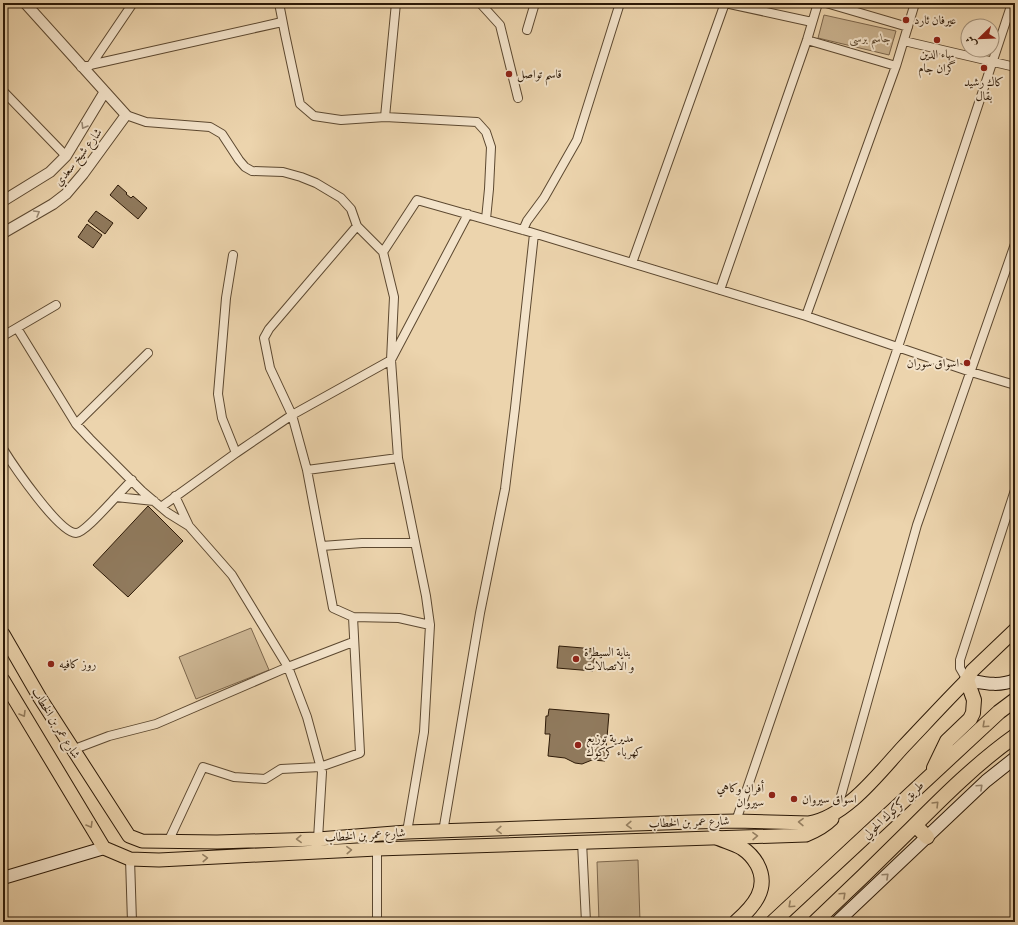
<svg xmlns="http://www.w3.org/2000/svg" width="1018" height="925" font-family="'IM FELL DW Pica',Amiri,serif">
<rect width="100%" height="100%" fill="#ecd4ad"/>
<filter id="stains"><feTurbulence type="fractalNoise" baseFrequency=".005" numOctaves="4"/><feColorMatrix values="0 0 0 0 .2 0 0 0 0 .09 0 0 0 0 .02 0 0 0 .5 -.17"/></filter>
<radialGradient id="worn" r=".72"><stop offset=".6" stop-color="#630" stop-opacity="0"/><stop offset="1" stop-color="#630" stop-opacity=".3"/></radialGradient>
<path fill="#cbb491" stroke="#7c664c" d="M824 15 896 31 889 55 818 38Z
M251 628 269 670 196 699 179 657Z
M638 860 640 922H599L597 862Z"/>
<path fill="#907a5d" stroke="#2c1907" d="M118 185 127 193 126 194 131 198 133 196 147 208 138 219 110 195Z
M96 211 113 223 105 234 88 221Z
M87 224 102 235 93 248 78 237Z
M148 506 183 541 128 597 93 565Z
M559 646 595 649 593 671 557 668Z
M549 709 609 714 605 761 592 760 582 764 575 763 565 758 548 756 550 734H545L546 716H548Z"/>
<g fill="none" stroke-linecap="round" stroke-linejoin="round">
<g stroke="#5c4830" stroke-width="10">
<path id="minor" d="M279 3 285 34 300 104 314 116 341 120 385 117 477 122 486 132 491 147 489 189 486 219
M480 3 500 25 518 98
M725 3 812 22
M826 3 908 27
M527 30 535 3
M807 40 896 66
M904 41 1015 67
M91 65 133 3
M81 67 282 22
M3 91 66 156
M126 115 146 122 210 127 222 134 239 160 245 167 252 171 283 172 301 177 316 183 341 198 351 209 357 226 383 252 394 297 391 360 292 415 236 453 161 507
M385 117 396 3
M357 226 269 329 264 338 270 368 292 415 307 470 333 608 353 617 399 618 430 625
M523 230 527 221 544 198 577 140 620 3
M383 252 417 200 530 232 806 316 971 372 1015 385
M233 255 226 298 218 394 222 418 236 453
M632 263 725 3
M720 290 807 40 818 3
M806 316 896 66 915 3
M17 328 76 424 90 439 142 491 168 513 189 526 232 575 288 667 307 717 322 772 318 839
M3 336 56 305
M76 424 148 353
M3 449C13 465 59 533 76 533 84 533 109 504 116 497L154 501
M307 470 398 458
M175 496 189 526
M116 497 132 480
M322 546 362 543H415
M967 680 960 668V660L1015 490
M72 750 109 736 156 724 288 667 353 642
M837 810 917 525 1015 244
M736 821 898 347 1012 3
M407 832 424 732 430 625 426 596 398 458 391 360 468 214
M443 832 480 613 505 489 515 408 534 234
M168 842 203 767 234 777 265 779 281 769 320 767 360 753 353 617
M582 842 586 922
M130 859 132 922
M377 922V849"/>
</g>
<g stroke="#5c4830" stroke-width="12">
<path id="tertiary" d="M3 201 50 172 66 156 104 93
M3 233 53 204 66 194 83 174 126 115 25 3"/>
</g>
<g stroke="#2c1907" stroke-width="14">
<path id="secondary" d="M967 680C984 683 998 687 1015 680
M3 878 104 848
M837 922 986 781 1015 758"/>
</g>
<g stroke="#2c1907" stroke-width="15">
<path id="primary" d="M3 634 40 698 129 836 142 841 217 842 318 839 407 832 692 822 736 821 809 823C846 817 879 773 903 747 924 725 945 702 967 680L972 671 1015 630
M3 680 104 848 130 859 159 860 377 849 806 835C816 831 824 827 832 819"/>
</g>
<g stroke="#2c1907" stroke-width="16">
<path id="trunk" d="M934 768 947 741 970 719 973 713 974 700 967 680
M915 825 927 837
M716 837C724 841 734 843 742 848 748 852 753 857 757 864 770 888 754 906 736 922
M773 922 999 712 1015 700
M815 922C847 892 879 861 911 829 944 796 977 763 1015 736"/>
</g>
<use href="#minor" stroke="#f3e3ca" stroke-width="8"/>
<use href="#tertiary" stroke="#f3e3ca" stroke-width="10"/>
<use href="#secondary" stroke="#f3e3ca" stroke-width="12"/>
<use href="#primary" stroke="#ecd4ad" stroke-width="13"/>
<use href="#trunk" stroke="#ecd4ad" stroke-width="14"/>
</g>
<defs><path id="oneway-chevron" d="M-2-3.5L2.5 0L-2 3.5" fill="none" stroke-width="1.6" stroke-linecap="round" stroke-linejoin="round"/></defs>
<g stroke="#998872">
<use href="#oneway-chevron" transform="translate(84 126) rotate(121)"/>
<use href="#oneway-chevron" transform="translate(37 213) rotate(-30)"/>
<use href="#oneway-chevron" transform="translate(980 787) rotate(-43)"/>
<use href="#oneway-chevron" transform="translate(886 876) rotate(-43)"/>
</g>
<g stroke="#968062">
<use href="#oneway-chevron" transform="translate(23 714) rotate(59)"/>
<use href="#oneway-chevron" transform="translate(985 725) rotate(137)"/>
<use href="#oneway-chevron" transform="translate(936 804) rotate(-45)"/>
<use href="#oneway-chevron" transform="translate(801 822) rotate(-179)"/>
<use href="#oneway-chevron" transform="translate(90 825) rotate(59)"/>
<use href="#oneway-chevron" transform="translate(629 825) rotate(178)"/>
<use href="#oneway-chevron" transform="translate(499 830) rotate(178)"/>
<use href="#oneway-chevron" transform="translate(755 836) rotate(-1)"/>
<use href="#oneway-chevron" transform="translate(299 839) rotate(178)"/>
<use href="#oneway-chevron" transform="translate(349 850) rotate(-3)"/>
<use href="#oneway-chevron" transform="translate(205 858) rotate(-3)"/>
<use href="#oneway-chevron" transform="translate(843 895) rotate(-43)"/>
<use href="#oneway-chevron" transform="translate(791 905) rotate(137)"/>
</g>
<g fill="#8f2418" stroke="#f3e3ca" stroke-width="1.5">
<circle cx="906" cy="20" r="4"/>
<circle cx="937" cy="40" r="4"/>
<circle cx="984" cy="68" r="4"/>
<circle cx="509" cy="74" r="4"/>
<circle cx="967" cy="363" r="4"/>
<circle cx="576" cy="659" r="4"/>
<circle cx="51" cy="664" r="4"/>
<circle cx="578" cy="745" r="4"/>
<circle cx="772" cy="795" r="4"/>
<circle cx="794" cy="799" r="4"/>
</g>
<g text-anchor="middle" stroke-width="4" stroke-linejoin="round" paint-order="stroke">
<g font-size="12" fill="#2c1907" stroke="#f3e3ca" text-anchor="start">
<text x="914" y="24">عیرفان ئارد</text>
<text x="937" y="58" text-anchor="middle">بهاء الدين<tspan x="937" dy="14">گران جام</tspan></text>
<text x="517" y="78">قاسم تواصل</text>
<text x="984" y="86" text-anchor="middle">كاك رشيد<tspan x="984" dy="14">بقال</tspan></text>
<text x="959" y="367" text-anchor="end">اسواق سوران</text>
<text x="584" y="656">بناية السيطرة<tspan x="584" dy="14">و الاتصالات</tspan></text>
<text x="59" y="668">روز كافيه</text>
<text x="586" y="742">مديرية توزيع<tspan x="586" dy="14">كهرباء كركوك</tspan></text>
<text x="764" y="792" text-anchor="end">أفران وكاهي<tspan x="764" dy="14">سيروان</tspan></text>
<text x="802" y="803">اسواق سيروان</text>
</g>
<g font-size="12" font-style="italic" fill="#5c4830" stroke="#f3e3ca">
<text x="870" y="42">جاسم برسی</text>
</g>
<g font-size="12" fill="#2c1907" stroke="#f3e3ca">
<text transform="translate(78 157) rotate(-52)" y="4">شارع شيخ سعدي</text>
<text transform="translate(56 723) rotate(58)" y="4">شارع عمر بن الخطاب</text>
<text transform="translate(893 810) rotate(-43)" y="4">طريق كركوك الحولي</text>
<text transform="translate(689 822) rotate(-2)" y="4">شارع عمر بن الخطاب</text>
<text transform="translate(365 835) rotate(-4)" y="4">شارع عمر بن الخطاب</text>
</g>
</g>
<rect width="1018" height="925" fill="none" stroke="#ecd4ad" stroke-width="16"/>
<rect x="4" y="4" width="1010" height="917" fill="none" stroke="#2c1907" stroke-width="2"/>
<rect x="8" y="8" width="1002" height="909" fill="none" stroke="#2c1907"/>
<g transform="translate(980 38) rotate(247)"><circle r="19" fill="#f3e3ca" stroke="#a3927c"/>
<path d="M0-3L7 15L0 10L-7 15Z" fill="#8f2418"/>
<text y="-6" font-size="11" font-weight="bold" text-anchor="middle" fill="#2c1907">ش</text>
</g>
<rect width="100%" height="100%" filter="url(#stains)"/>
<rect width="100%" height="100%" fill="url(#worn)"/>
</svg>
